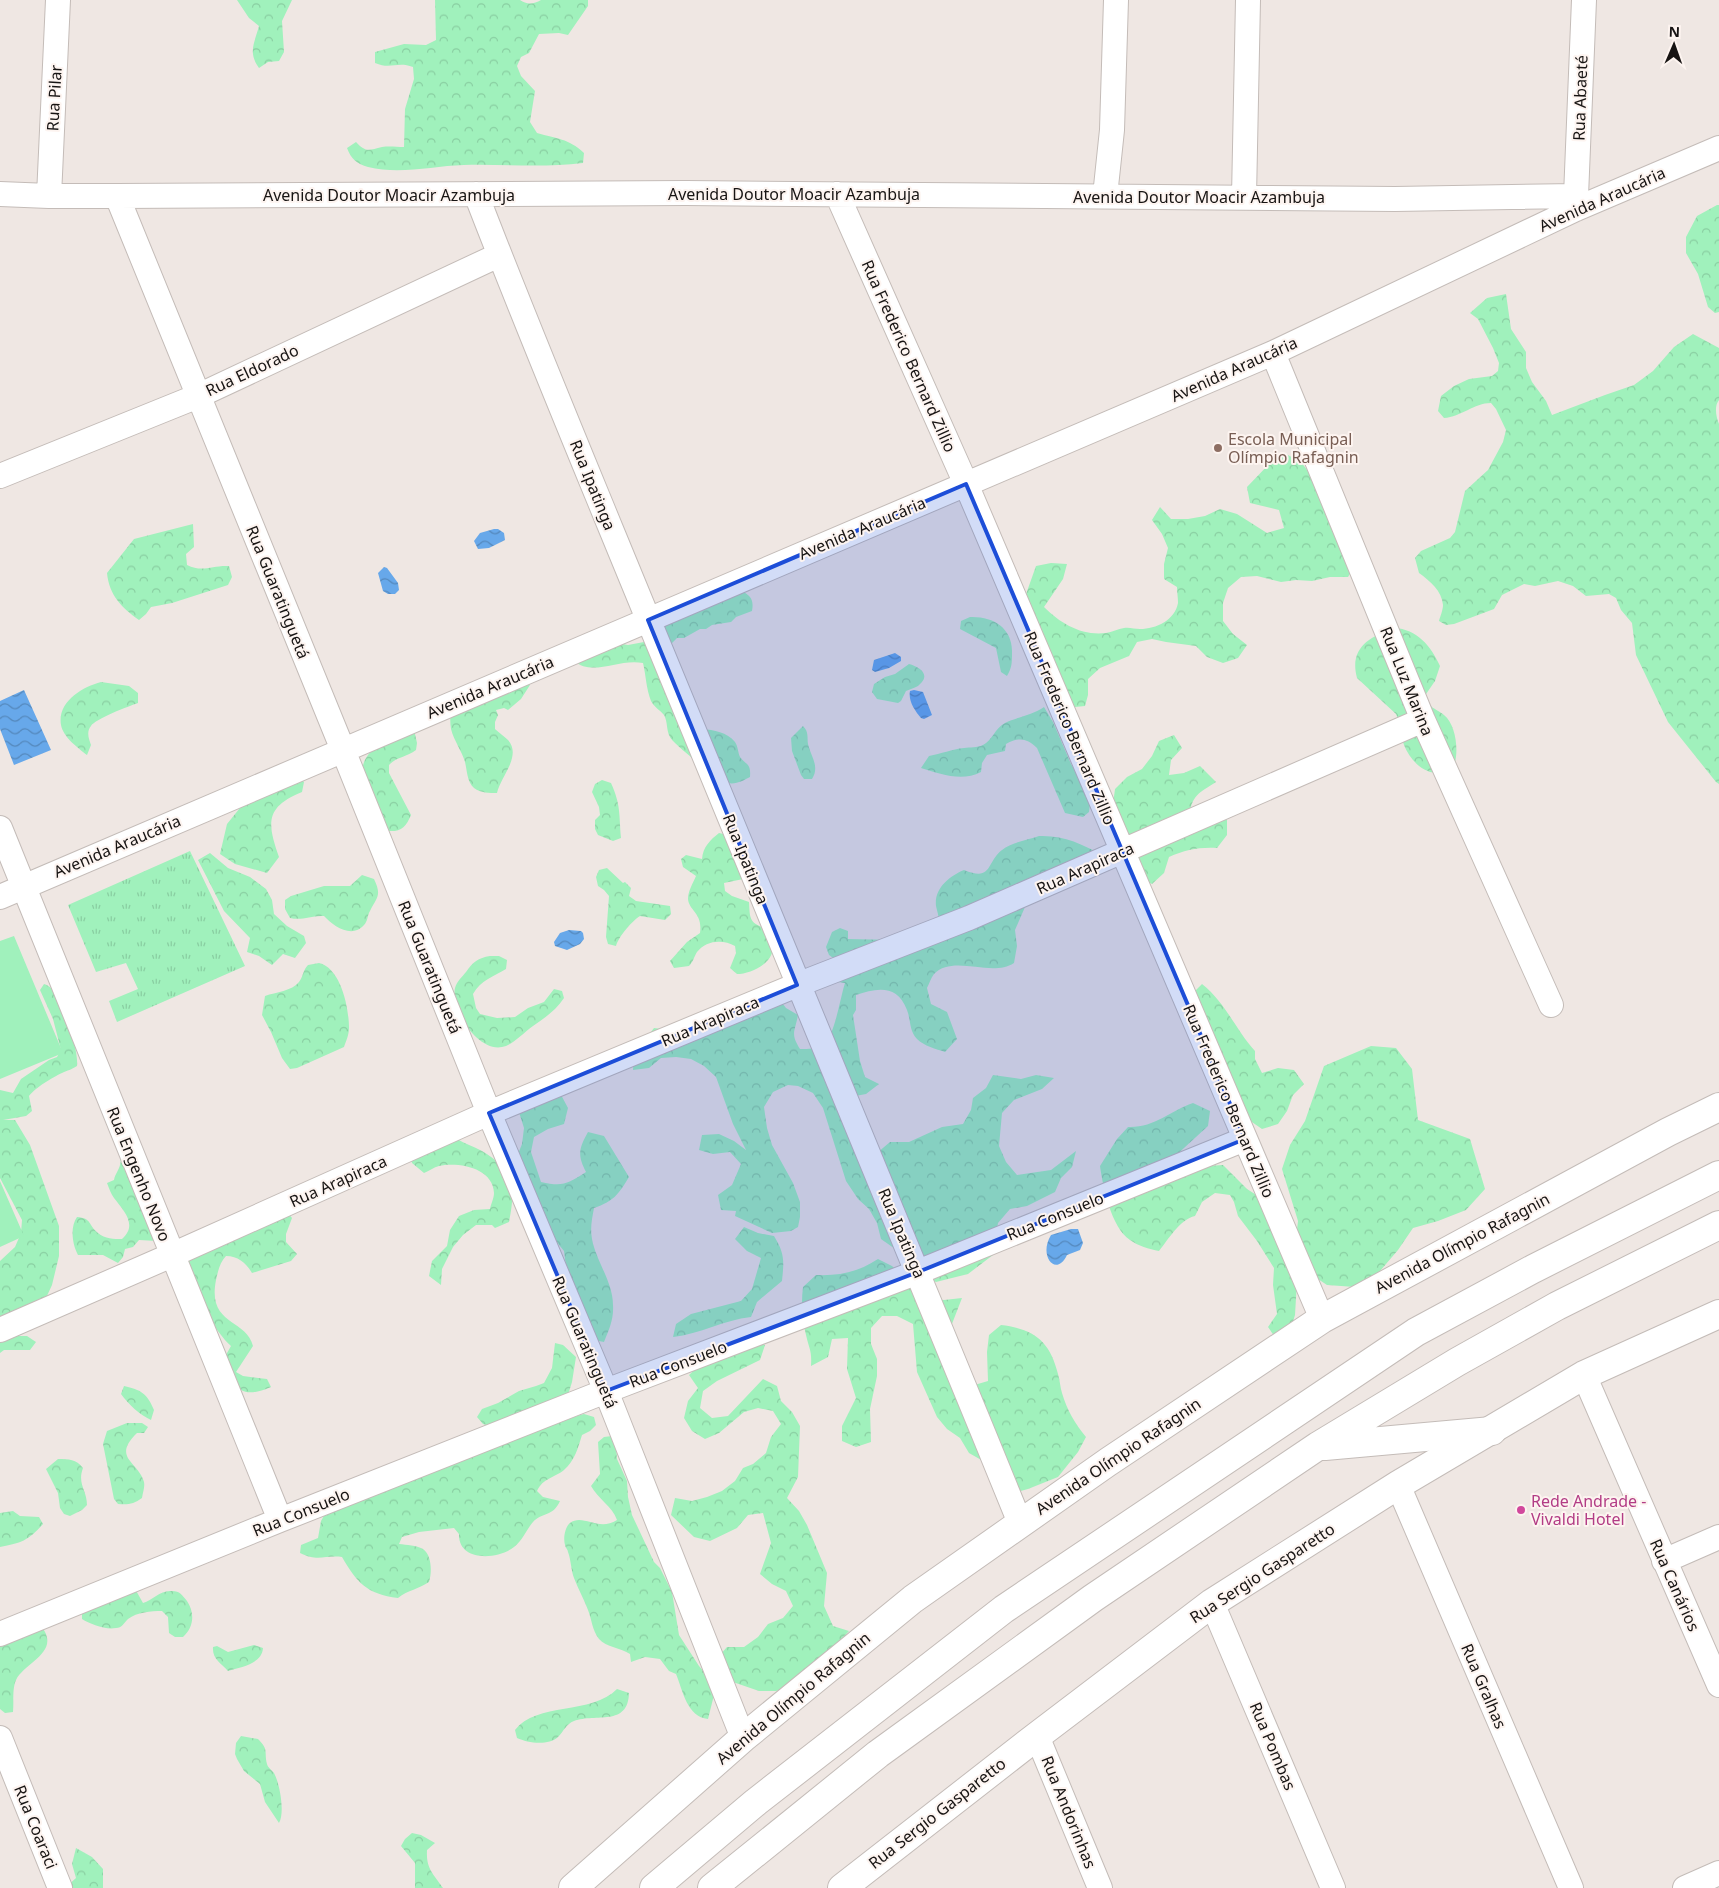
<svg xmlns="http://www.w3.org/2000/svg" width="1719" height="1888" font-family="'Noto Sans',sans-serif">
<defs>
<pattern id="grass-tufts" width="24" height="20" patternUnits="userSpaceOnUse" patternTransform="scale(1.25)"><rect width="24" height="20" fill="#a0f1bc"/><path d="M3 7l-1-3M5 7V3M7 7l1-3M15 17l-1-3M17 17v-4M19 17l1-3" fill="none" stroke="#89cea1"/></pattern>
<pattern id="forest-crowns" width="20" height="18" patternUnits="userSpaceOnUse" patternTransform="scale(1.25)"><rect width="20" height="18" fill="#a0f1bc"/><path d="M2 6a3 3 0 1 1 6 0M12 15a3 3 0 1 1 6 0" fill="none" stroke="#89cea1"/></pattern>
<pattern id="water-waves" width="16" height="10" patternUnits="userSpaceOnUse" patternTransform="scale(1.25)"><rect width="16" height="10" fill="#67a8ea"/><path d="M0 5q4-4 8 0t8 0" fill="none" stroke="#5488bc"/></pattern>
</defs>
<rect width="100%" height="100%" fill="#efe7e3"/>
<path fill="url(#grass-tufts)" d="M190 851 245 966 117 1022 109 1001 138 989 126 963 96 972 68 905Z"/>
<path fill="url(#forest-crowns)" d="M237 0H292L282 21 284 52 279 61 268 62 259 68C248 53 254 44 259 26L249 18Z
M435 0H520C527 5 534 4 541 0H588V6L568 35 559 33 539 34 529 53 521 57 517 66 521 76 535 91 530 122 537 133C557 139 568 138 584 153L583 163C543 168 504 164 464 165 432 166 400 175 368 167 357 164 351 159 347 148L356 142C366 153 369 150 382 147 389 146 397 147 404 147L405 109 414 79 413 67C397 61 391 70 375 63V52L404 44 426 45 436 40Z
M1717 205H1719V312L1715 313 1708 307 1698 274 1686 253V237L1697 216Z
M1506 294 1511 329 1526 352V368L1532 382 1546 401 1552 415 1605 395 1634 385 1653 371 1674 347 1693 334 1719 348V400C1714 406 1716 417 1719 424V784L1716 782 1668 722 1636 655 1632 623 1621 610 1616 598 1609 594 1586 596 1573 586 1558 581 1535 586 1524 584 1502 595 1494 609 1454 624 1446 625 1439 621C1440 617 1443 610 1443 605 1442 591 1430 581 1419 573L1415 558 1421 551 1450 538 1455 532 1465 491 1488 470 1503 442 1506 430 1496 409 1491 403C1474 403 1461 417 1444 418L1438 411 1441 396 1454 386 1469 379 1492 376 1498 371 1499 363 1493 348 1478 319 1470 313 1487 298Z
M1286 454 1301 462 1311 475 1356 564 1348 577H1330L1312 581 1296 580 1281 582 1257 576 1241 577 1228 588 1223 603V621L1233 634 1247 645 1238 658 1223 663 1207 657 1196 646 1166 642 1152 639 1137 642 1129 656 1100 668 1088 679V695L1085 706 1075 707 1064 696 1025 597 1036 566 1051 563 1067 564 1063 579 1044 607C1061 624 1082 636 1106 633 1112 632 1118 629 1124 628 1129 627 1135 629 1140 629 1156 629 1175 620 1178 603 1178 598 1177 592 1177 587L1164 579V564L1168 548 1162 534 1152 520 1160 507 1171 519H1188L1205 516 1220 509 1237 514 1267 533 1284 528 1279 510 1250 503 1247 487 1271 462Z
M193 524 194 547 186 554 187 565C203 573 212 565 229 566L232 577 228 585 172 603 151 607 146 614 139 620C122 608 109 595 107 573L134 539Z
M742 591C751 596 754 600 752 611L736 617 731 622 712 625 706 629H700L684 638H677L671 644 670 651 702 729C714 730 727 732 735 742 738 746 738 753 740 757 747 766 751 763 750 777 744 780 736 785 728 783 720 781 674 745 670 737 666 730 668 722 664 715 660 710 654 707 651 701 646 688 646 676 643 663 619 658 593 677 574 661L611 642 628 645 644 642 657 631 661 624Z
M970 617C993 616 1013 628 1012 653 1012 662 1012 668 1007 676L1001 672 996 648 960 629 961 621Z
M1394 628C1417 629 1431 646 1440 666L1435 681 1424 697C1432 710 1434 707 1444 715 1457 725 1460 757 1452 770 1447 771 1441 773 1436 773 1421 772 1409 758 1404 745 1400 734 1401 724 1396 714L1357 678C1349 648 1369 637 1394 628Z
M909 664C920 667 932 675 918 686 915 688 910 689 906 691L901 701 898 703 877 699 872 692 874 684 885 677 895 674Z
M526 680 530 685 521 699 508 710 504 708 496 710 498 715 495 722V729C499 733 504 736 508 740 522 756 501 776 497 793 489 793 481 793 474 788 467 782 467 770 465 762 462 751 454 741 451 729 450 723 450 716 451 710Z
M101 682 129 686 138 693V703C129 706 95 719 91 726 86 732 89 739 91 745L87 755C78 748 63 737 61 725 57 702 82 687 101 682Z
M1044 707 1053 722 1071 764 1085 787 1090 804 1089 812 1083 817 1065 813 1037 748C1027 738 1018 737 1006 744L1005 751 987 755 982 763 981 772C962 782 940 774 921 768L929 756C941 754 952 749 964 748 970 747 977 748 983 745 992 741 995 728 1005 723 1017 717 1033 715 1044 707Z
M803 726C809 732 807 737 808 744 811 757 820 766 812 779H804L801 775 792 751 791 738Z
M407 731 415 734 417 743 416 750C407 757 396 757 389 765V773L411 815C406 827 401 832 388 831L362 770C365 747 389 740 407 731Z
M1174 735 1182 748 1171 760 1169 775 1184 773 1200 766 1216 782C1199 793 1192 795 1189 816H1211L1227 820V835L1217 848C1199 847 1185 850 1169 857L1164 873 1152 884 1139 878 1113 804 1115 789 1127 777 1142 769 1152 756 1159 741Z
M298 776 304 782 302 792C265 807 267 823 279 857L267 873 235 864 220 854 227 824 248 798Z
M602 780 611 783C621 805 619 815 621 838L613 841 598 835 595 829V820L600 815 599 807 592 792 595 784Z
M719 833 728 835 748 878 724 883 725 891 732 896 749 902C750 918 749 923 765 928 768 934 773 941 773 947 773 964 750 974 737 974L730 968 736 953 735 946C723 939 706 940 697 952 694 957 693 962 689 966L674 968 670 961 687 942 700 933C703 913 689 911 688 899 688 891 693 883 696 876L683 867 681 859 686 855 702 859C703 847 710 840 719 833Z
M1039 836C1064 835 1081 844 1103 855L1104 871 1098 875 1025 907 1015 930 1017 946 1014 963C991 978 954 954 934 974 931 978 929 984 927 988L931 1004 947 1012 957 1039 945 1052C936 1049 924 1046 917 1039 909 1031 911 1020 907 1010 897 984 877 988 856 995V1010L853 1015 860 1061 865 1077 879 1084 866 1094 850 1097 877 1153 890 1142H909L942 1127 963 1124 971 1110 973 1098 986 1088 993 1075 1021 1079 1036 1075 1054 1078 1042 1089 1014 1100 1002 1113 999 1146 1006 1162 1017 1175 1051 1170 1076 1151 1072 1167 1061 1178 1055 1192 1027 1206 1010 1209 998 1223 993 1255 968 1274 936 1282 907 1266 898 1251 881 1239 877 1223 869 1209 858 1199 846 1181 823 1108 813 1093 798 1086 788 1085 773 1092 764 1107 767 1128 772 1145 793 1183 800 1202V1217L798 1227 791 1231 772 1233 735 1216 736 1211 721 1210 718 1195 732 1185 741 1164 730 1152 713 1154 699 1150 702 1135 719 1134 734 1141 746 1150 733 1124 716 1077 704 1066 691 1059 676 1057 661 1058 649 1068 633 1070 634 1054 654 1028 670 1030 776 995 786 1008 798 1015C795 1032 790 1033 800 1049 808 1049 817 1049 824 1044 835 1035 840 998 845 983L838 982 836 960 829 955 826 947 832 932 840 928 848 931V939L894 940 939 922C939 916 937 911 936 906 934 888 950 876 964 870 993 882 986 862 1002 850 1012 842 1028 840 1039 836Z
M210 853 228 868 250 877 266 889 272 900 274 914 287 926 304 936 306 943 295 958 283 954 272 965 259 956 247 952 250 938 224 911 198 860Z
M607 868 623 883 625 882 631 888 629 896 636 901 670 906 671 914 665 920 640 916C632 921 619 936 616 946L608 944 606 937 609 896 604 890 598 886 596 877 599 870Z
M362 875 374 879C382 896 377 897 370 911 367 916 368 921 364 925 352 939 333 926 324 916 311 915 303 921 290 918L285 909V900L291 896 324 886H350Z
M490 956H499L507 960 506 969C493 977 481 980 473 994L476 1008 480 1014 497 1018 515 1017 528 1008 544 1002 554 989 562 991 564 998C556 1010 545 1018 533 1026 523 1033 513 1045 502 1047 477 1052 450 1008 455 988 457 981 462 977 466 972 473 962 478 958 490 956Z
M319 963C341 968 349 1008 349 1028 349 1035 346 1041 344 1047L297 1068 290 1069 282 1058 271 1032 262 1015 265 996C276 992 292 991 299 982 303 977 303 970 308 965Z
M44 984C47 985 49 986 51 988 63 999 79 1050 77 1066 71 1070 68 1070 62 1073 53 1077 35 1088 29 1096L32 1111 26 1116 3 1120H15L30 1145 59 1226V1256L52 1285 46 1298 0 1320V1261L15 1247 21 1233 22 1220 0 1178V1090L13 1093 21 1079 49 1060 57 1057 61 1050 53 1019 40 990Z
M1202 984C1226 1003 1235 1029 1255 1051V1059L1262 1073 1278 1068 1294 1070 1304 1084 1293 1095 1287 1111 1278 1124 1262 1129 1249 1120 1190 996Z
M1371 1046 1396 1048 1412 1069 1418 1120 1470 1139 1485 1189 1466 1210 1438 1221 1413 1228 1398 1250 1380 1271 1355 1287 1327 1285 1306 1271 1295 1247 1298 1221 1282 1169 1290 1145 1305 1121 1324 1066Z
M560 1093 568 1108 564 1124 548 1129 534 1137 531 1152 541 1182C563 1187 567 1184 586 1172 577 1155 579 1148 588 1132L604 1136 629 1177C618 1195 614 1201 594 1208 592 1219 590 1228 592 1239 596 1261 613 1282 613 1305 614 1319 609 1330 604 1342L589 1339 566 1267 564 1251 546 1229 516 1159 522 1144 524 1128 518 1109Z
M1193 1103 1210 1111 1208 1126 1172 1159 1207 1166 1223 1165 1247 1189 1261 1198 1297 1281 1295 1315 1290 1331 1277 1340 1268 1327 1277 1314 1273 1285 1274 1268 1257 1241 1238 1216 1234 1202 1230 1195 1215 1193 1202 1202 1195 1216C1180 1219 1168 1240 1159 1251 1149 1249 1138 1246 1130 1240 1111 1227 1103 1187 1100 1166L1117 1139 1128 1127C1154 1128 1170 1111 1193 1103Z
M111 1134 157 1241 139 1240 133 1247 125 1249 123 1257 118 1263 103 1255H78C72 1244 70 1227 77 1217 92 1218 88 1225 98 1233 105 1239 114 1239 122 1239 138 1225 124 1211 114 1198 111 1194 109 1188 107 1183L114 1180C115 1174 119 1170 120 1165 123 1156 114 1142 111 1134Z
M457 1139C465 1144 473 1146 482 1151 514 1170 516 1187 509 1222L495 1228 492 1225H476L463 1235 453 1247 442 1269 441 1285 429 1276 432 1261 447 1246 450 1230 459 1216 474 1210 490 1209C491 1204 494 1198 494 1193 493 1168 459 1162 439 1166 434 1167 429 1171 424 1173L412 1163 410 1153Z
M288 1213 292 1218 286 1234V1242L297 1254 291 1261 252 1273C246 1263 238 1256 226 1256 220 1262 218 1271 216 1280 207 1326 246 1318 253 1346L236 1372 243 1376 267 1379 271 1387C238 1401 235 1386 223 1360L231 1346C222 1338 219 1331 211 1323L188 1263 192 1255Z
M744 1227 758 1233 774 1236C785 1254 784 1261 782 1281L757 1302 751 1317C724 1320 700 1334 673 1337L676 1324 691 1314 741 1301 752 1289 761 1258 747 1251 735 1239Z
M878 1259 892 1266 929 1299 944 1300 962 1298 950 1329 971 1386 988 1381 987 1352 989 1335 1001 1325C1034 1329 1050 1341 1058 1374 1060 1380 1060 1387 1062 1393 1067 1410 1075 1424 1086 1437L1078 1452 1058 1477 1028 1489 1013 1493 983 1461 969 1453 960 1438 947 1429 937 1417 917 1372 913 1324 897 1316H882L871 1328V1344L877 1359V1376L870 1409 871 1442 856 1447 842 1441V1426L856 1398 847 1369 848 1338 832 1339 828 1357 811 1366C812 1350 809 1349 806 1335 802 1319 801 1303 803 1287L816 1275C840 1276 858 1272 878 1259Z
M9 1336H27L36 1342 30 1350H4L0 1353V1340Z
M749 1337 765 1345 760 1360 717 1381 703 1391 700 1408 712 1418 728 1416 763 1379 777 1386 781 1401 792 1412 800 1426 798 1477 787 1498 799 1511 807 1525 827 1573 824 1606 833 1626 849 1631 838 1643 791 1687 776 1691H759L730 1681 720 1655 727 1647H744L758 1637 768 1624 783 1618 793 1606 786 1591 772 1584 760 1574 771 1543 763 1513 748 1515 737 1528 710 1541 694 1537 671 1515 675 1498 692 1501 707 1497 722 1491 735 1481 743 1468 753 1464 766 1453 771 1437 781 1424 773 1411 758 1408 744 1412 719 1433 705 1439 692 1431 684 1418 688 1401 698 1388 689 1375 701 1364Z
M555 1343 563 1345 576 1357 572 1382 567 1398 497 1428 483 1424 477 1417 482 1409 498 1403 519 1391 536 1386 544 1383 552 1368Z
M124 1386C141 1390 147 1393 154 1410L151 1420C140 1415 128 1404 121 1394Z
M584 1414 594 1417 596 1425 590 1431 582 1435C578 1448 575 1460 564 1470 554 1478 543 1478 537 1491L543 1497 560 1501C553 1517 542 1512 533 1522 526 1530 523 1540 514 1547 498 1560 458 1562 459 1534L454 1528 419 1532 402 1537 399 1544C407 1545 416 1545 423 1549 432 1555 432 1573 429 1582 419 1589 408 1590 398 1598 367 1594 357 1583 342 1557 324 1555 318 1562 300 1553L301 1545 318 1538 321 1521 325 1514 545 1425C559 1425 571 1417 584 1414Z
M127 1423H142L148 1427 144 1433H137C111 1458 139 1462 144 1482 145 1487 143 1492 142 1498 134 1504 128 1505 118 1504L114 1499 103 1444 107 1431Z
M612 1436 616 1443 617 1459 627 1481 628 1497 632 1515 654 1562 660 1568 672 1592 679 1635 699 1666 705 1673 714 1695 708 1719C687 1717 683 1691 676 1674L669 1671 660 1659 645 1657 631 1662 630 1654C621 1648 606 1647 599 1639 592 1630 592 1620 588 1610 584 1599 578 1589 574 1578 571 1570 571 1560 568 1552 568 1550 565 1547 565 1545 563 1538 565 1527 570 1523 583 1513 598 1532 617 1520 612 1506 598 1499 591 1486L600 1474 598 1442 604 1437Z
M58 1459C69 1459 76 1459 83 1468 77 1484 87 1490 87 1505L82 1510 70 1516 64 1514 60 1508 58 1493 46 1469Z
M13 1511 20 1516 39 1517 43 1524C28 1541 21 1543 0 1547V1513Z
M134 1587 143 1603C153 1600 160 1590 172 1591 180 1591 182 1595 187 1601 195 1613 194 1627 183 1637H175L169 1633 168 1617 162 1611C151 1611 137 1612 128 1619 124 1623 122 1628 116 1628 105 1630 90 1624 82 1619V1610Z
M41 1626C62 1652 25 1662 16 1680 12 1689 14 1702 13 1712L5 1713 0 1709V1642Z
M254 1645 263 1648C262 1664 241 1667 228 1671 221 1663 212 1659 213 1647L217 1646 228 1652Z
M617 1689 629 1693C628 1727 596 1713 574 1721 566 1724 564 1731 558 1737 548 1746 528 1743 517 1738L515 1730C536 1702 592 1715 617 1689Z
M241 1736 258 1739C269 1750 264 1751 267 1764 268 1768 272 1770 274 1773 280 1784 285 1813 279 1823L265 1802 260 1784 244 1771 237 1759 235 1754 236 1743Z
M412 1833 421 1835 435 1843 427 1850C426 1869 433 1873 443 1888H415V1863L401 1846 405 1839Z
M76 1848 92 1857 103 1869V1888H65L76 1878 72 1864Z"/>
<path fill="#a0f1bc" d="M14 936 63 1053 0 1079V941Z
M0 1181 24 1236 0 1247Z"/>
<path fill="url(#water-waves)" d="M494 529H498L504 533 505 540 489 548 478 549 474 541 480 533Z
M384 567 387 568 398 583 399 590 395 594H388L383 591 378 573Z
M895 653 901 657V661L889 668 875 672 872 670 874 660Z
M24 690 51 750 14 765 0 729V701Z
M914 690 923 692 932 715 924 719 921 718C915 711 908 701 910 691Z
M569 930 581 931 583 933 584 939 580 944 567 950 555 946 554 942 560 933Z
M1071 1229H1078L1083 1243 1080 1250 1067 1255C1056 1278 1038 1256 1051 1235Z"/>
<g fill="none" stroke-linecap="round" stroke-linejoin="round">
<g stroke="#c4bcb8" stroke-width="26">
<path id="minor" d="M0 194 49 196H117L686 193 1395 199 1576 196V209
M476 194C519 306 565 417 611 529 745 861 885 1191 1020 1523
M837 194 966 484 1322 1319
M49 196 58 0
M117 196 343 750 489 1113 606 1391 743 1738
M1105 196 1112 130 1116 0
M1576 196 1584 0
M1244 197 1248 0
M1273 353 1423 720 1551 1005
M0 476 198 396 499 255
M0 828 280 1520
M0 897 1273 353 1576 209 1719 148
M0 1330 172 1255 489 1113 797 985 969 918 1423 720
M1584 1375 1719 1685
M1398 1485 1571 1888
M1664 1561 1719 1537
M1212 1603 1333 1888
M0 1634 280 1520 606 1391 918 1272 1245 1139
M1037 1736 1100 1888
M0 1738 60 1888
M1685 1888 1719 1873"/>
</g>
<g stroke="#c4bcb8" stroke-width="30">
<path id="tertiary" d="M573 1888 743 1738 913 1599 1108 1462 1322 1319 1668 1132 1719 1107
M842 1888 1037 1736 1212 1603 1398 1485 1584 1375 1719 1314"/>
</g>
<g stroke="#c4bcb8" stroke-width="30">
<path id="motorway" d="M1325 1446 1492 1431
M654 1888 756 1802 1004 1609 1416 1332 1533 1269 1719 1175
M712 1888 878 1754 1093 1598 1318 1446 1457 1362 1557 1306 1719 1225"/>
</g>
<use href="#minor" stroke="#fff" stroke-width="24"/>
<use href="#tertiary" stroke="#fff" stroke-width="28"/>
<use href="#motorway" stroke="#fff" stroke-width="28"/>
</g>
<path fill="#1d4ed8" fill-opacity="0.2" stroke="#1d4ed8" stroke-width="4" stroke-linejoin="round" d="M966 484 1245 1139 918 1272 606 1391 489 1113 797 985 648 620Z"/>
<circle fill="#8d6e63" stroke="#fdf4f0" stroke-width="2" cx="1218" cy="448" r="5"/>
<circle fill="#d1479c" stroke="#fdf4f0" stroke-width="2" cx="1521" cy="1510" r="5"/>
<g text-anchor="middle" stroke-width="4" stroke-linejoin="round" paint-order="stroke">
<g font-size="16" fill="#171413" stroke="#fdf4f0">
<text transform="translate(54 98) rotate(-87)" y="6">Rua Pilar</text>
<text transform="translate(1580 98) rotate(-88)" y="6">Rua Abaeté</text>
<text x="794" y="200">Avenida Doutor Moacir Azambuja</text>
<text x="389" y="201">Avenida Doutor Moacir Azambuja</text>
<text x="1199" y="203">Avenida Doutor Moacir Azambuja</text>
<text transform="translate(1602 199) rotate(-24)" y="6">Avenida Araucária</text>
<text transform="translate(909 356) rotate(66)" y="6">Rua Frederico Bernard Zillio</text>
<text transform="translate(1234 369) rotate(-24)" y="6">Avenida Araucária</text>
<text transform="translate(252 370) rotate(-25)" y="6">Rua Eldorado</text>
<text transform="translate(593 485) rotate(68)" y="6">Rua Ipatinga</text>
<text transform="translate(862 528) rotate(-23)" y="6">Avenida Araucária</text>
<text transform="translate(278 592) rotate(68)" y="6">Rua Guaratinguetá</text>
<text transform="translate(1407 681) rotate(68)" y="6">Rua Luz Marina</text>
<text transform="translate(490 687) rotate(-23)" y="6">Avenida Araucária</text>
<text transform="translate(1070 728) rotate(67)" y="6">Rua Frederico Bernard Zillio</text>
<text transform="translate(117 846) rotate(-23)" y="6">Avenida Araucária</text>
<text transform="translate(746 859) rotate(68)" y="6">Rua Ipatinga</text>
<text transform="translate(1085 868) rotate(-24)" y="6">Rua Arapiraca</text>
<text transform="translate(430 967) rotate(68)" y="6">Rua Guaratinguetá</text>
<text transform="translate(710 1021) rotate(-23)" y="6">Rua Arapiraca</text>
<text transform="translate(1229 1101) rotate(67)" y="6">Rua Frederico Bernard Zillio</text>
<text transform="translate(139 1174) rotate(68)" y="6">Rua Engenho Novo</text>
<text transform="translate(338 1181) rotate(-24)" y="6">Rua Arapiraca</text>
<text transform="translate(1055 1216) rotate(-22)" y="6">Rua Consuelo</text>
<text transform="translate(902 1233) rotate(67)" y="6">Rua Ipatinga</text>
<text transform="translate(1462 1243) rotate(-28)" y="6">Avenida Olímpio Rafagnin</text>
<text transform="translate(585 1342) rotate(67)" y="6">Rua Guaratinguetá</text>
<text transform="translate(678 1364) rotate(-21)" y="6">Rua Consuelo</text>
<text transform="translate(1118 1456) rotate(-34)" y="6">Avenida Olímpio Rafagnin</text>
<text transform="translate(301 1512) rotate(-22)" y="6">Rua Consuelo</text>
<text transform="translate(1262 1573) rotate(-33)" y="6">Rua Sergio Gasparetto</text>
<text transform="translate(1675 1585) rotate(66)" y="6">Rua Canários</text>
<text transform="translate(1484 1686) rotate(67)" y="6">Rua Gralhas</text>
<text transform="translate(793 1698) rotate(-40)" y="6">Avenida Olímpio Rafagnin</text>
<text transform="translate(1273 1746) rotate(67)" y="6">Rua Pombas</text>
<text transform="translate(1069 1812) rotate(68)" y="6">Rua Andorinhas</text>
<text transform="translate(937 1813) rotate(-38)" y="6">Rua Sergio Gasparetto</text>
<text transform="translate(36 1827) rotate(68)" y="6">Rua Coaraci</text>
</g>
<g font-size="16" fill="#785e54" stroke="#fdf4f0" text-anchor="start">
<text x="1228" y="445">Escola Municipal<tspan x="1228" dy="18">Olímpio Rafagnin</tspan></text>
</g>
<g font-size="16" fill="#b23c85" stroke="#fdf4f0" text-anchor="start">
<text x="1531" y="1507">Rede Andrade -<tspan x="1531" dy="18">Vivaldi Hotel</tspan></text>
</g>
</g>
<g transform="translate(1674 45) rotate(2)" stroke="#fdf4f0" stroke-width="4" paint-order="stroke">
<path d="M0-4L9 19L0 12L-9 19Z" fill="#171413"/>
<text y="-8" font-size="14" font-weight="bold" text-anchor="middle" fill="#171413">N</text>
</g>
</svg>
